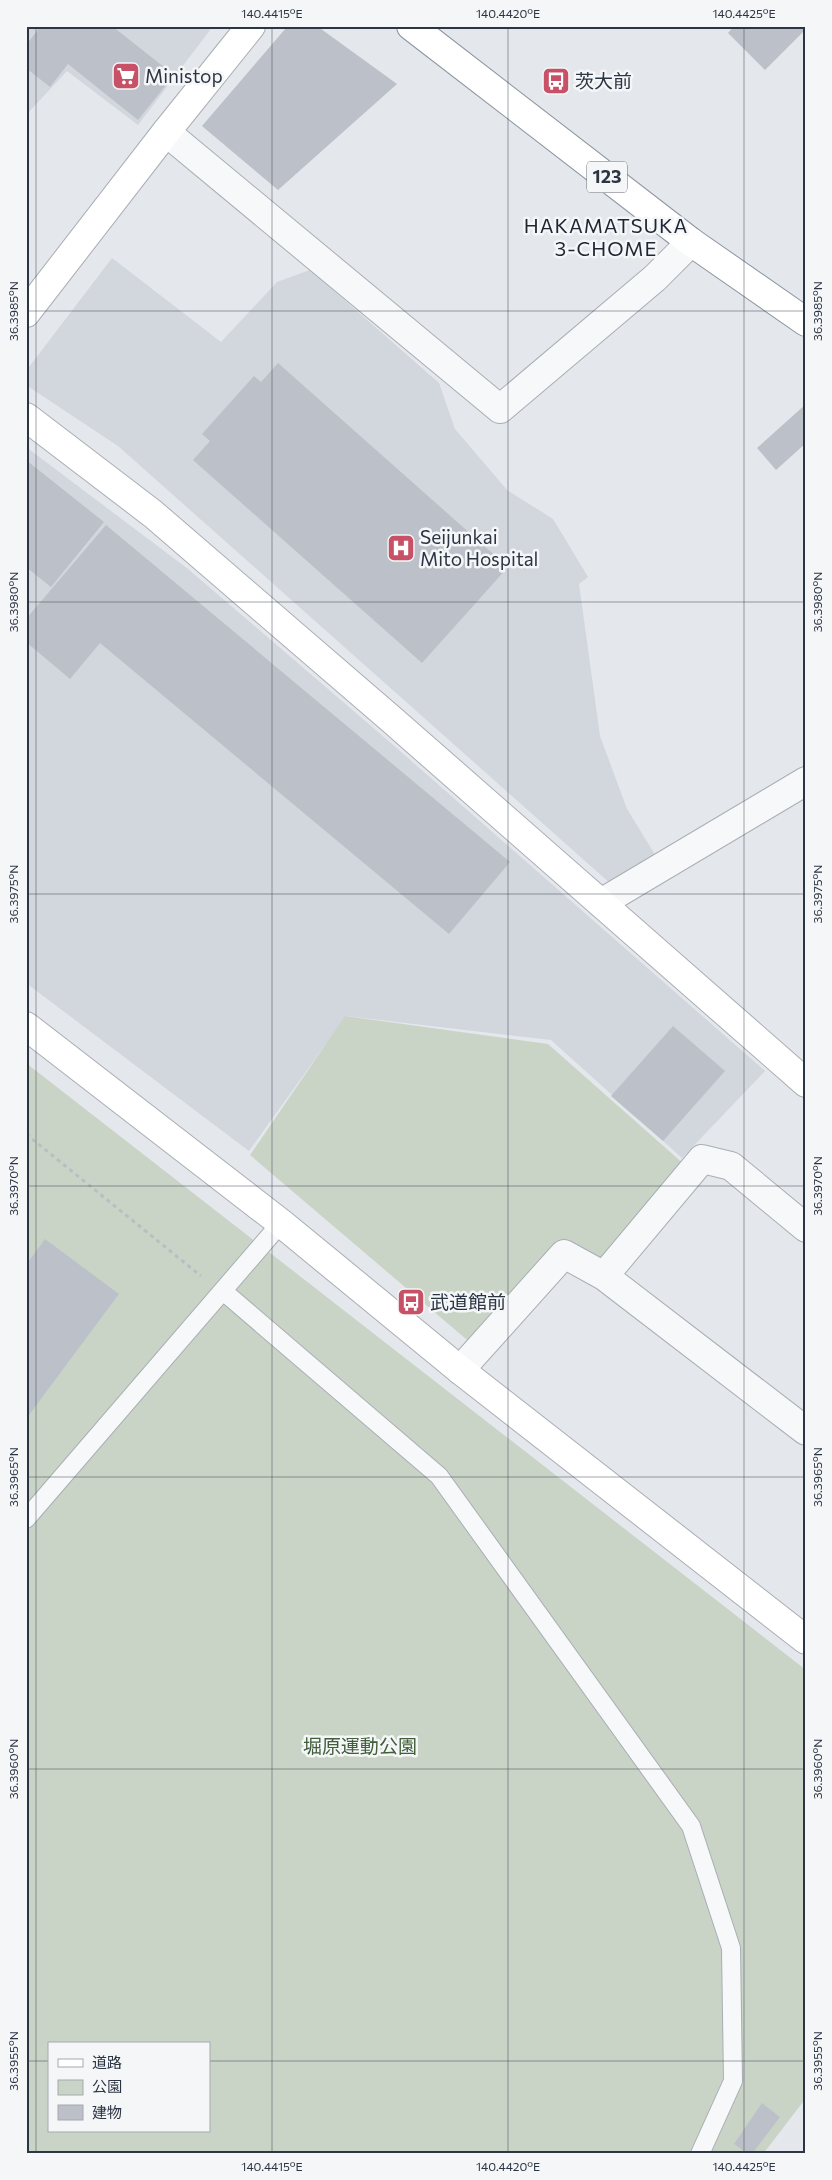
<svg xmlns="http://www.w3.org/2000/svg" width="832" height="2180" font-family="Commissioner,'Noto Sans JP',sans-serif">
<rect width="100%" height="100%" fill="#e4e7eb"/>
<path fill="#d2d6dd" d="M26 26H213L138 125 67 71 26 115Z
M112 258 221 342 277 282 310 270 439 383 455 429 507 490 553 519 588 577 579 584 600 736 627 809 657 858 611 884 118 446 26 385V371Z
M26 447 188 569 392 744 765 1071 682 1158 551 1040 346 1016 249 1151 26 983Z"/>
<path fill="#cad4c6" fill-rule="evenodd" d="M345 1016 548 1044 686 1166 603 1267 561 1248 473 1345 250 1155Z
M26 1063 806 1670V2098L763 2154H26ZM49 2044H209V2131H49Z"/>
<path fill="#bcc0c8" d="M41 26H112L174 75 138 120 68 64 50 87 26 68V45Z
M300 26H317L397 84 278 190 202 126 286 28Z
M734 26H806V29L765 70 728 33Z
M278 363 508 567 422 663 193 460 210 441 202 434 254 376 261 382Z
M806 404V443L776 470 757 448Z
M26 460 104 522 51 587 26 567Z
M106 525 510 862 449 934 100 643 70 679 26 642V619Z
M673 1026 725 1071 663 1141 611 1096Z
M45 1239 119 1294 26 1419V1265Z
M762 2103 780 2117 752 2154H748L734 2144Z"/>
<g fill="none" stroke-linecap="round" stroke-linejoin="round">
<g stroke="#a9aeb5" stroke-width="20">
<path id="lane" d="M223 1291 439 1476 691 1826 731 1948 733 2081 700 2154
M26 1519 281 1223"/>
</g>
<g stroke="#a9aeb5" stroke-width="30">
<path id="street" d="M166 132 500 409 655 278 691 242
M601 903 806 781
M604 1276 702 1159 731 1166 806 1228
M460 1370 564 1254 604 1276 806 1431"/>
</g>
<g stroke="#a9aeb5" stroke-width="30">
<path id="secondary" d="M26 313 166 132 251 26
M26 417 153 514 391 719 806 1083
M26 1026 281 1223 460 1370 806 1640"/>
</g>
<g stroke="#8c95a1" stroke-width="30">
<path id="highway" d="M411 26 691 242 806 322"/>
</g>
<path stroke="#babec2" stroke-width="3" stroke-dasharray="4 4" stroke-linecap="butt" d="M26 1134 201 1276"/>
<use href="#lane" stroke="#f7f8f9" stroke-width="18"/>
<use href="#street" stroke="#f7f8f9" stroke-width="28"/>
<use href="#secondary" stroke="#fff" stroke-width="28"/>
<use href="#highway" stroke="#fff" stroke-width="28"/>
</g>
<path fill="none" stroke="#2c3543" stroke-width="1" stroke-opacity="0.45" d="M36 26V2154M272 26V2154M508 26V2154M744 26V2154M26 311H806M26 602H806M26 894H806M26 1186H806M26 1477H806M26 1769H806M26 2061H49M209 2061H806"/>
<defs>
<g id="supermarket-square" transform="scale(1.4375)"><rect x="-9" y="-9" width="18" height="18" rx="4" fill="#c75267" stroke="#f4f6f8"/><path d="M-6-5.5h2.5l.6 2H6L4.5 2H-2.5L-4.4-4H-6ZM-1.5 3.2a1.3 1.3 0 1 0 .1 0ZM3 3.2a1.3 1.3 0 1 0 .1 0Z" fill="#fff"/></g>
<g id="bus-square" transform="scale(1.4375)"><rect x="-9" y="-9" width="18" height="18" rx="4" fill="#c75267" stroke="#f4f6f8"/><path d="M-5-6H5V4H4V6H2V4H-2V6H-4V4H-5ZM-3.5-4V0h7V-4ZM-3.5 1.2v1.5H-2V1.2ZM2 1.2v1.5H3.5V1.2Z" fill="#fff"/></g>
<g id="hospital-square" transform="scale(1.4375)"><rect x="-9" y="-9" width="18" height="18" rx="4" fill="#c75267" stroke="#f4f6f8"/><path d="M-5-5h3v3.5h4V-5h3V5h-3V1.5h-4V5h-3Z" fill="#fff"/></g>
</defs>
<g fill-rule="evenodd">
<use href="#supermarket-square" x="126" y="76"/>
<use href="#bus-square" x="556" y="81"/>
<use href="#hospital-square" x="401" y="548"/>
<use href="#bus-square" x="411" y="1302"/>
</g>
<g text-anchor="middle" stroke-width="5" stroke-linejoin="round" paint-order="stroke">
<rect fill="#f4f6f8" stroke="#686f79" stroke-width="1" x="587" y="161.5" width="40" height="31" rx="4"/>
<g font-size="18" font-weight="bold" fill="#2c3543">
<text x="607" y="183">123</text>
</g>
<g font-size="19" fill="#2c3543" stroke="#f4f6f8" text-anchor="start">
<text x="145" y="83">Ministop</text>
<text x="575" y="88">茨大前</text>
<text x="420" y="544">Seijunkai<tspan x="420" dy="22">Mito Hospital</tspan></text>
<text x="430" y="1309">武道館前</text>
</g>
<g font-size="19" fill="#425e3b" stroke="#f4f6f8">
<text x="360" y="1753">堀原運動公園</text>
</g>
<g font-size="20" letter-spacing="1" fill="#1e2634" stroke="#f4f6f8">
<text x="606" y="233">HAKAMATSUKA<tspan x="606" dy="23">3-CHOME</tspan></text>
</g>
</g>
<rect width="832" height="2180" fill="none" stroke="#f4f6f8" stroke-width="55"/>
<rect x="48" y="2042" width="162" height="90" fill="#f4f6f8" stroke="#a4a9b0"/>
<rect x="58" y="2059" width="25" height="8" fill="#ffffff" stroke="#a4a9b0"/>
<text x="92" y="2068" font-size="15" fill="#2c3543">道路</text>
<rect x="58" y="2080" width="25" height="15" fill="#cad4c6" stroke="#a4a9b0"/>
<text x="92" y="2092" font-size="15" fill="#2c3543">公園</text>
<rect x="58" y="2105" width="25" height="15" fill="#bcc0c8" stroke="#a4a9b0"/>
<text x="92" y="2118" font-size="15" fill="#2c3543">建物</text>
<rect x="28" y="28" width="776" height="2124" fill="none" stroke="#2c3543" stroke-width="2"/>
<g font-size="12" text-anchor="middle" fill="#2c3543">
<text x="272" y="18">140.4415°E</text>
<text x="508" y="18">140.4420°E</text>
<text x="744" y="18">140.4425°E</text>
<text transform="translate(14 311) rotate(-90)" y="4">36.3985°N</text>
<text transform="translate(818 311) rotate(-90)" y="4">36.3985°N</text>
<text transform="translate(14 602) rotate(-90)" y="4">36.3980°N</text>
<text transform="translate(818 602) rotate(-90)" y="4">36.3980°N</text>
<text transform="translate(14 894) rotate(-90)" y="4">36.3975°N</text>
<text transform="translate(818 894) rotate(-90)" y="4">36.3975°N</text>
<text transform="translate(14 1186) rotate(-90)" y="4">36.3970°N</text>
<text transform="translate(818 1186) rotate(-90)" y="4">36.3970°N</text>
<text transform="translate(14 1477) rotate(-90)" y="4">36.3965°N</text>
<text transform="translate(818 1477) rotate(-90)" y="4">36.3965°N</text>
<text transform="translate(14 1769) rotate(-90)" y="4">36.3960°N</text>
<text transform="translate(818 1769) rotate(-90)" y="4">36.3960°N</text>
<text transform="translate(14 2061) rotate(-90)" y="4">36.3955°N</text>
<text transform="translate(818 2061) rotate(-90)" y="4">36.3955°N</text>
<text x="272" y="2171">140.4415°E</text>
<text x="508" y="2171">140.4420°E</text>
<text x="744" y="2171">140.4425°E</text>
</g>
</svg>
